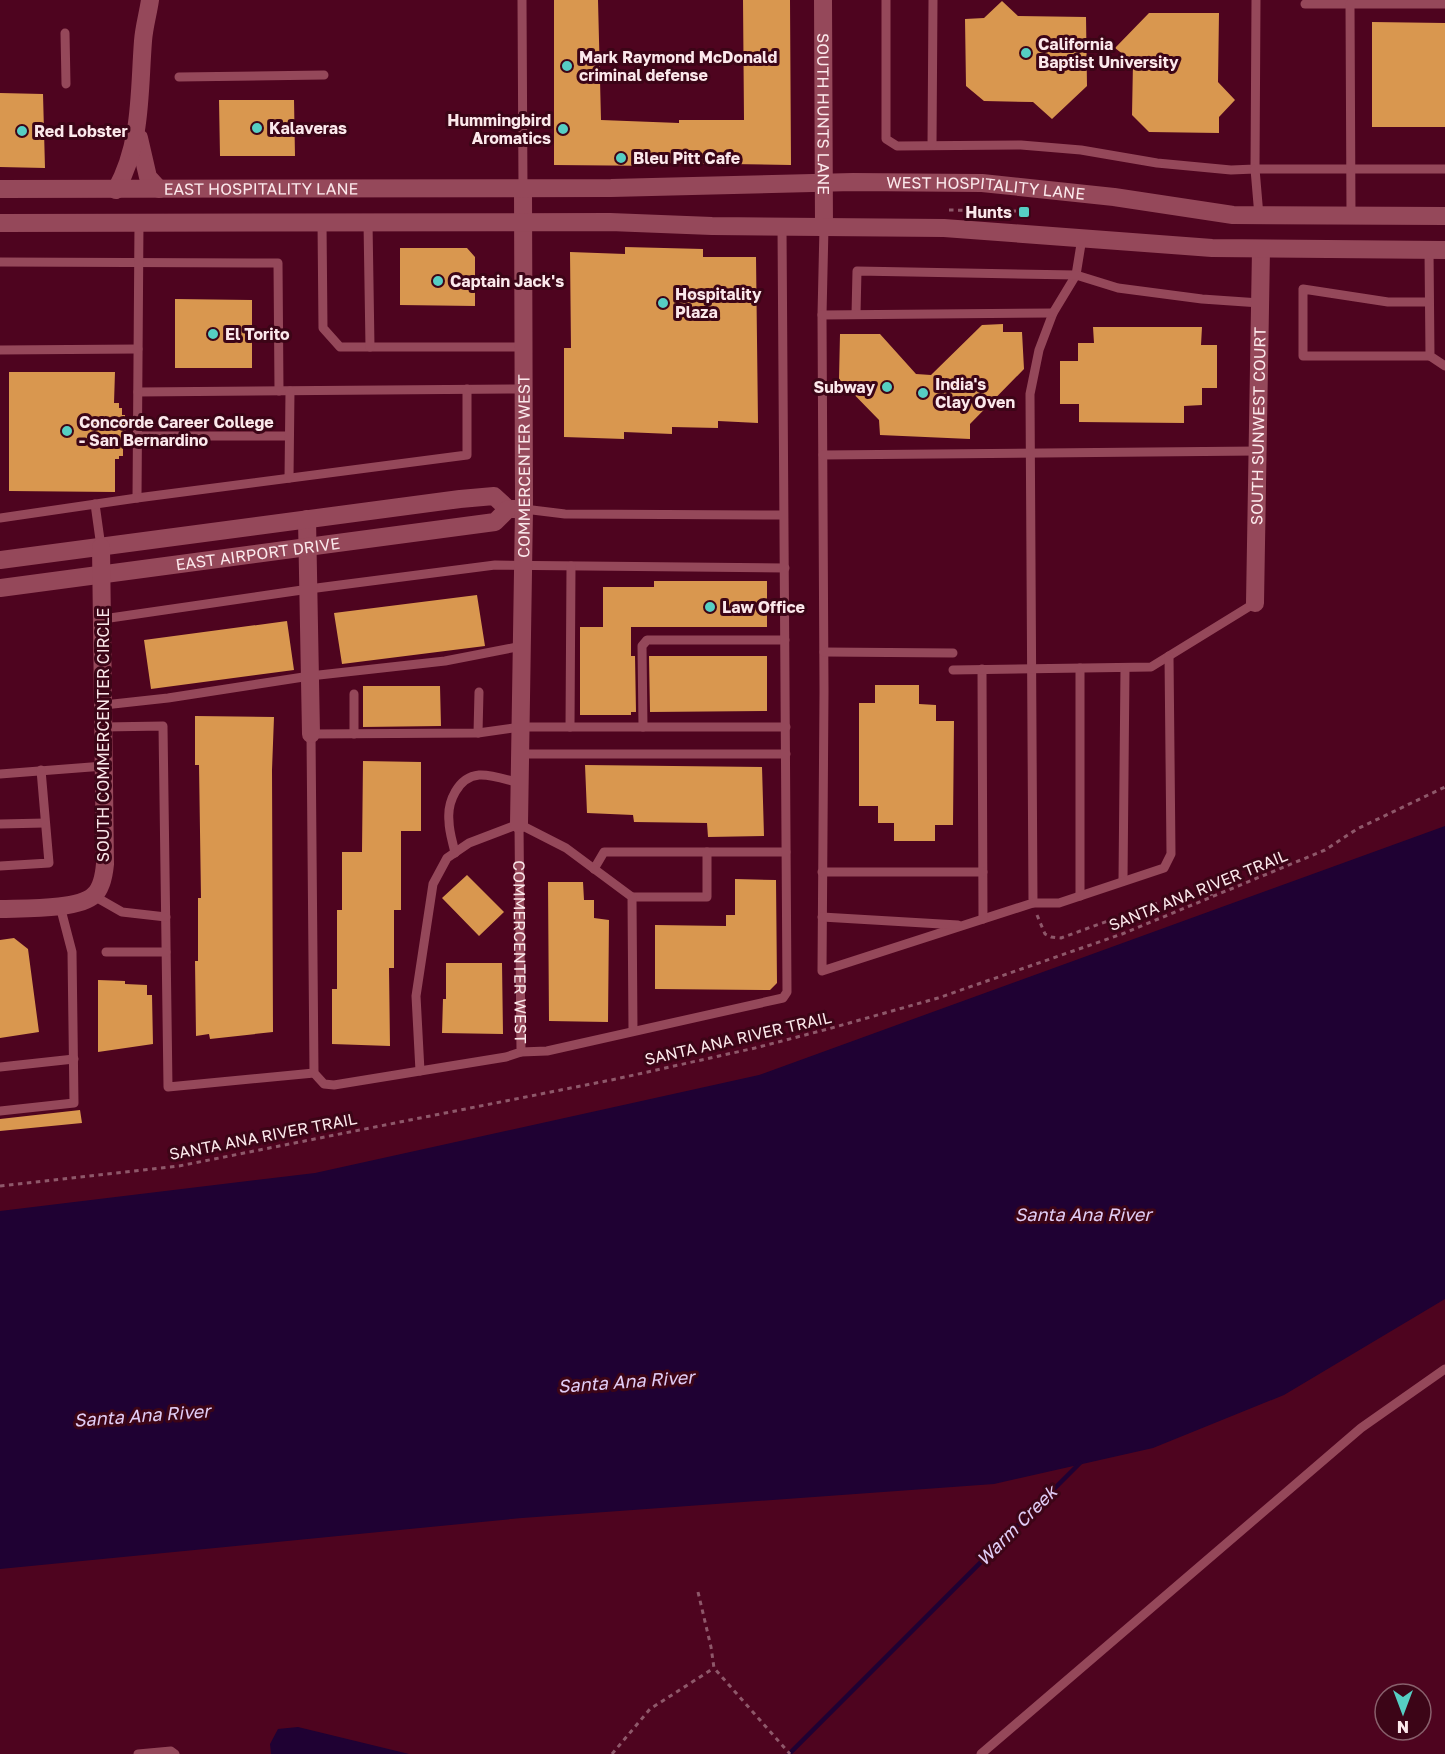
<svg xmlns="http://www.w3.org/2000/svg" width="1445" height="1754" font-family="'Golos Text',sans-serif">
<rect width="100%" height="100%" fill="#4e041f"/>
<path fill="#1f0133" d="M1445 826V1299L1284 1395 1153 1448 994 1484 522 1518 0 1569V1211L315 1173 759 1075Z
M298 1727 409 1754H271L270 1744 278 1729Z"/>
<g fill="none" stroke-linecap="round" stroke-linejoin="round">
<path stroke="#1f0133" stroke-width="4.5" d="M789 1754 1080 1463"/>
</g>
<path fill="#d9974f" d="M554 0H598L601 120 679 123V120H744L743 0H790L791 165 664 163V166L554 165Z
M1002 1 1018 16 1086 17 1087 86 1052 119 1033 102 984 101 966 86 965 19 984 18Z
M1149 13H1219L1218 82 1235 100 1219 117V133L1149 132 1132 115 1133 62 1115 48Z
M1372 22 1445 23V127H1372Z
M0 93 43 94 45 168 0 167Z
M219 100H294L295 156H220Z
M625 247 703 249V257H756L758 423 718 421V428L672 427V434L624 432V439L564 437V348H571L570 252 625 254Z
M400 248H467L475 257V306L400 305Z
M175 299 252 300V368H175Z
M1003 324V332H1022L1024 369 970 424V439L880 435 879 420 839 379 840 334H880L916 374 931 375 982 325Z
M1093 327H1202L1201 345H1217V388H1202V405L1184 406V423L1079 422V404H1060V361H1078V343H1094Z
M9 372H115L114 403H119V408H122V415H125L126 448H123V456H119V459H115V492L9 491Z
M654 581H767V627H631V656H635L636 712H631V715H580V627H603V587H654Z
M477 595 485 646 342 664 334 613Z
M287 621 294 670 151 689 144 640Z
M649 656H767V711L650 712Z
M875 685H919V704L936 705V721H954L953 825H935V841H894V823H878V806H859V703H875Z
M363 686H440L441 726 363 727Z
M195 716 274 717 272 770 273 1032 210 1039 209 1034 196 1036 195 961H198V898H201L199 765H195Z
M363 761 421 762V831H401V910H394V968H389L390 1046 332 1044V989H337V910H342V852H362Z
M585 765 762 767 764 836 708 837 707 823 634 822 633 815 587 813Z
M467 875 504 912 479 936 442 898Z
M735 879 776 880 777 983 770 990 655 989V925L726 926V915H735Z
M548 882H583L584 900H594V918L609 920 608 1022 549 1021Z
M14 938 28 949 39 1032 0 1038V940Z
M446 963H502L503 1034 442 1033 443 999H446Z
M98 980 125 981V984L147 985V995H152L153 1044 98 1052Z
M80 1110 82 1123 0 1131V1119Z"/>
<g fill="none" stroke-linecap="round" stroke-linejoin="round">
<path stroke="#8e586a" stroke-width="3" stroke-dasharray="4.5 4.5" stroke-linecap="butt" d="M949 210 1016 211
M1037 915 1045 934 1051 937 1061 938 1204 886 1207 887 1213 898
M0 1186 179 1166 616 1079 755 1048 828 1029 938 998 1122 934 1325 850 1357 829 1445 787
M698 1592 711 1647 714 1668 790 1754
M612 1754 650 1709 714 1668"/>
<g stroke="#95485a" stroke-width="9">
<path d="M522 0 523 188"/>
<path d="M886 0V139L897 146 1021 145 1081 150 1157 163 1231 170 1255 169 1256 0"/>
<path d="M1305 4H1350"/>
<path d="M65 33 66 84"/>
<path d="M179 77 324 75"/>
<path d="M932 145 933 0"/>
<path d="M1259 216 1255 169H1445"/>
<path d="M1351 216 1350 4H1445"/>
<path d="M322 222 323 328 340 347H523"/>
<path d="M368 222 370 347"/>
<path d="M824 227 822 315 824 691 822 971 1033 903 1030 394 1039 350 1053 313 1076 275 1082 238"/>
<path d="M1429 250 1430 356 1445 366"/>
<path d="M0 262 278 263 279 391"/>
<path d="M1429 302H1388L1303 289V356H1430"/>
<path d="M856 314 857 271 1076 275 1118 288 1202 299 1260 303"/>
<path d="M822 315 1053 313"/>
<path d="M0 350 138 349"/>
<path d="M138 392 523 389"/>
<path d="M137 436H289"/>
<path d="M823 455 1258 451"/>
<path d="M289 478 290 391"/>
<path d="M137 498 139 223"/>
<path d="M95 504 101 547"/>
<path d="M524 509 565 514 783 515"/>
<path d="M0 518 137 498 467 455V389"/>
<path d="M103 619 309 589 495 565 785 568"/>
<path d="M824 652 953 653"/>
<path d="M1080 668V896"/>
<path d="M982 669 983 919"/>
<path d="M953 670 1151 667 1255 603"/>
<path d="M354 694V734"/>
<path d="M104 705 168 698 310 676 445 661 522 646"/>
<path d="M104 727 163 726 168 1087 314 1073"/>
<path d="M570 727 571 566"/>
<path d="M643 727 642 646 647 640H785"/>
<path d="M478 733 479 692"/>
<path d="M520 754H786"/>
<path d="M0 774 104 766"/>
<path d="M0 824 45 823"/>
<path id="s1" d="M519 824 521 1052 506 1057 334 1085 324 1084 314 1073 311 734 478 733 521 727H786"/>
<path d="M455 853C453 843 449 832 449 821 447 802 458 777 479 775 491 774 507 780 520 783"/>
<path d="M0 866 49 863 41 770"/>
<path d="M594 869 604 852H786"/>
<path d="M822 872H983"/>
<path d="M1123 881 1125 668"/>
<path d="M94 896 122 912 166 917"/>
<path d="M632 897H707V852"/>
<path d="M1033 903H1059L1164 868 1171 854 1169 656"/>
<path d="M822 917 958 925"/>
<path d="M106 952H166"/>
<path d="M521 1052 547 1051 783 998 787 992 782 226"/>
<path d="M0 1067 74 1059"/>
<path d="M420 1071 416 996 433 884 447 858 469 843 519 824 566 848 632 897 633 1030"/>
<path d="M0 1111 74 1103 72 952 60 906"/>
<path d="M138 1754 171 1751 175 1754"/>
<path d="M981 1754 1361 1428 1445 1369"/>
</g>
<g stroke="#95485a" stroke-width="18">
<path d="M139 138 148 177 159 189"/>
<path d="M116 190C142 143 139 93 143 41 144 27 148 14 150 0"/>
<path d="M307 519 311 734"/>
<path d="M0 560 460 499 494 496 508 509H524"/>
<path id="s2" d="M0 588 495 522 508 509"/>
<path id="s3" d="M1255 603 1261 249"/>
<path id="s4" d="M519 824 524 509 523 188"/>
<path d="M0 909C22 908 79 910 94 895 102 888 104 875 105 864L101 547"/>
</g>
<g stroke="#95485a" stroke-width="18">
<path id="s5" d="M823 0 824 227"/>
<path id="s6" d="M0 189 611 188 853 182 982 183 1114 197 1233 215 1445 216"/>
<path d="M0 223 610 222 712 226 944 228 1212 248 1445 250"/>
</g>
</g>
<g fill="#56cec3" stroke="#3c0517" stroke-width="2">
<circle cx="1026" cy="53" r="6"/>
<circle cx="567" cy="66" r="6"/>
<circle cx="257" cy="128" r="6"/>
<circle cx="563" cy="129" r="6"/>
<circle cx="22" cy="131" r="6"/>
<circle cx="621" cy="158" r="6"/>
<rect x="1018" y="206" width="12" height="12" rx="3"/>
<circle cx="438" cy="281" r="6"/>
<circle cx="663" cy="303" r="6"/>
<circle cx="213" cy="334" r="6"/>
<circle cx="887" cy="387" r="6"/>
<circle cx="923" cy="393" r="6"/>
<circle cx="67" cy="431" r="6"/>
<circle cx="710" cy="607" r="6"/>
</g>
<g text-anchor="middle" stroke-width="6" stroke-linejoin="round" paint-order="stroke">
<g font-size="16" font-weight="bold" fill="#fbe8eb" stroke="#3c0517" text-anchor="start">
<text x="1038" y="50">California<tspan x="1038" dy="18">Baptist University</tspan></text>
<text x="579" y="63">Mark Raymond McDonald<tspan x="579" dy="18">criminal defense</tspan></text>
<text x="551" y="126" text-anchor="end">Hummingbird<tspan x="551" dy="18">Aromatics</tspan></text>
<text x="269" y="134">Kalaveras</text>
<text x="34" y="137">Red Lobster</text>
<text x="633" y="164">Bleu Pitt Cafe</text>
<text x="1012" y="218" text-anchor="end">Hunts</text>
<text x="450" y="287">Captain Jack's</text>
<text x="675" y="300">Hospitality<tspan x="675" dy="18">Plaza</tspan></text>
<text x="225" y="340">El Torito</text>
<text x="935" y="390">India's<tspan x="935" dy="18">Clay Oven</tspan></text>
<text x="875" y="393" text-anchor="end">Subway</text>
<text x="79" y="428">Concorde Career College<tspan x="79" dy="18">- San Bernardino</tspan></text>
<text x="722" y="613">Law Office</text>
</g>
<g font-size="16" fill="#fbe8eb" stroke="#3c0517">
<text dy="6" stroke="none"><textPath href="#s5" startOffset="114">SOUTH HUNTS LANE</textPath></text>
<text dy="6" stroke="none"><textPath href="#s6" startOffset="261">EAST HOSPITALITY LANE</textPath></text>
<text dy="6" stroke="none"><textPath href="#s6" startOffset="986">WEST HOSPITALITY LANE</textPath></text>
<text dy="6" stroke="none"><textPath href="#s3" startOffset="177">SOUTH SUNWEST COURT</textPath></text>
<text dy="6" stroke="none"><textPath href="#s4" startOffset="358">COMMERCENTER WEST</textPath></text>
<text dy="6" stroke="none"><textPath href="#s2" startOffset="260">EAST AIRPORT DRIVE</textPath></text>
<text transform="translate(103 735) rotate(-90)" y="6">SOUTH COMMERCENTER CIRCLE</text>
<text transform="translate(1198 890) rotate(-22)" y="6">SANTA ANA RIVER TRAIL</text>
<text dy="6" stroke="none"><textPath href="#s1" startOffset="128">COMMERCENTER WEST</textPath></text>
<text transform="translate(738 1038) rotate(-13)" y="6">SANTA ANA RIVER TRAIL</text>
<text transform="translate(263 1136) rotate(-11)" y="6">SANTA ANA RIVER TRAIL</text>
</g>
<g font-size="18" font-style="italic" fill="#e1cdf6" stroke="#3c0517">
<text x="1083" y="1221">Santa Ana River</text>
<text transform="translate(626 1382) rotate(-4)" y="6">Santa Ana River</text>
<text transform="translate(142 1416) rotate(-4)" y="6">Santa Ana River</text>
<text transform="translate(1017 1526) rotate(-45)" y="6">Warm Creek</text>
</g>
</g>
<g transform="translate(1403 1712) rotate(180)"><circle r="28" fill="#3c0517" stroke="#88606c" stroke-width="1.5"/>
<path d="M0-4.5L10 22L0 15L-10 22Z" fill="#56cec3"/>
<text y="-9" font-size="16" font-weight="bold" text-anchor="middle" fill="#fbe8eb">N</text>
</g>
</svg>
